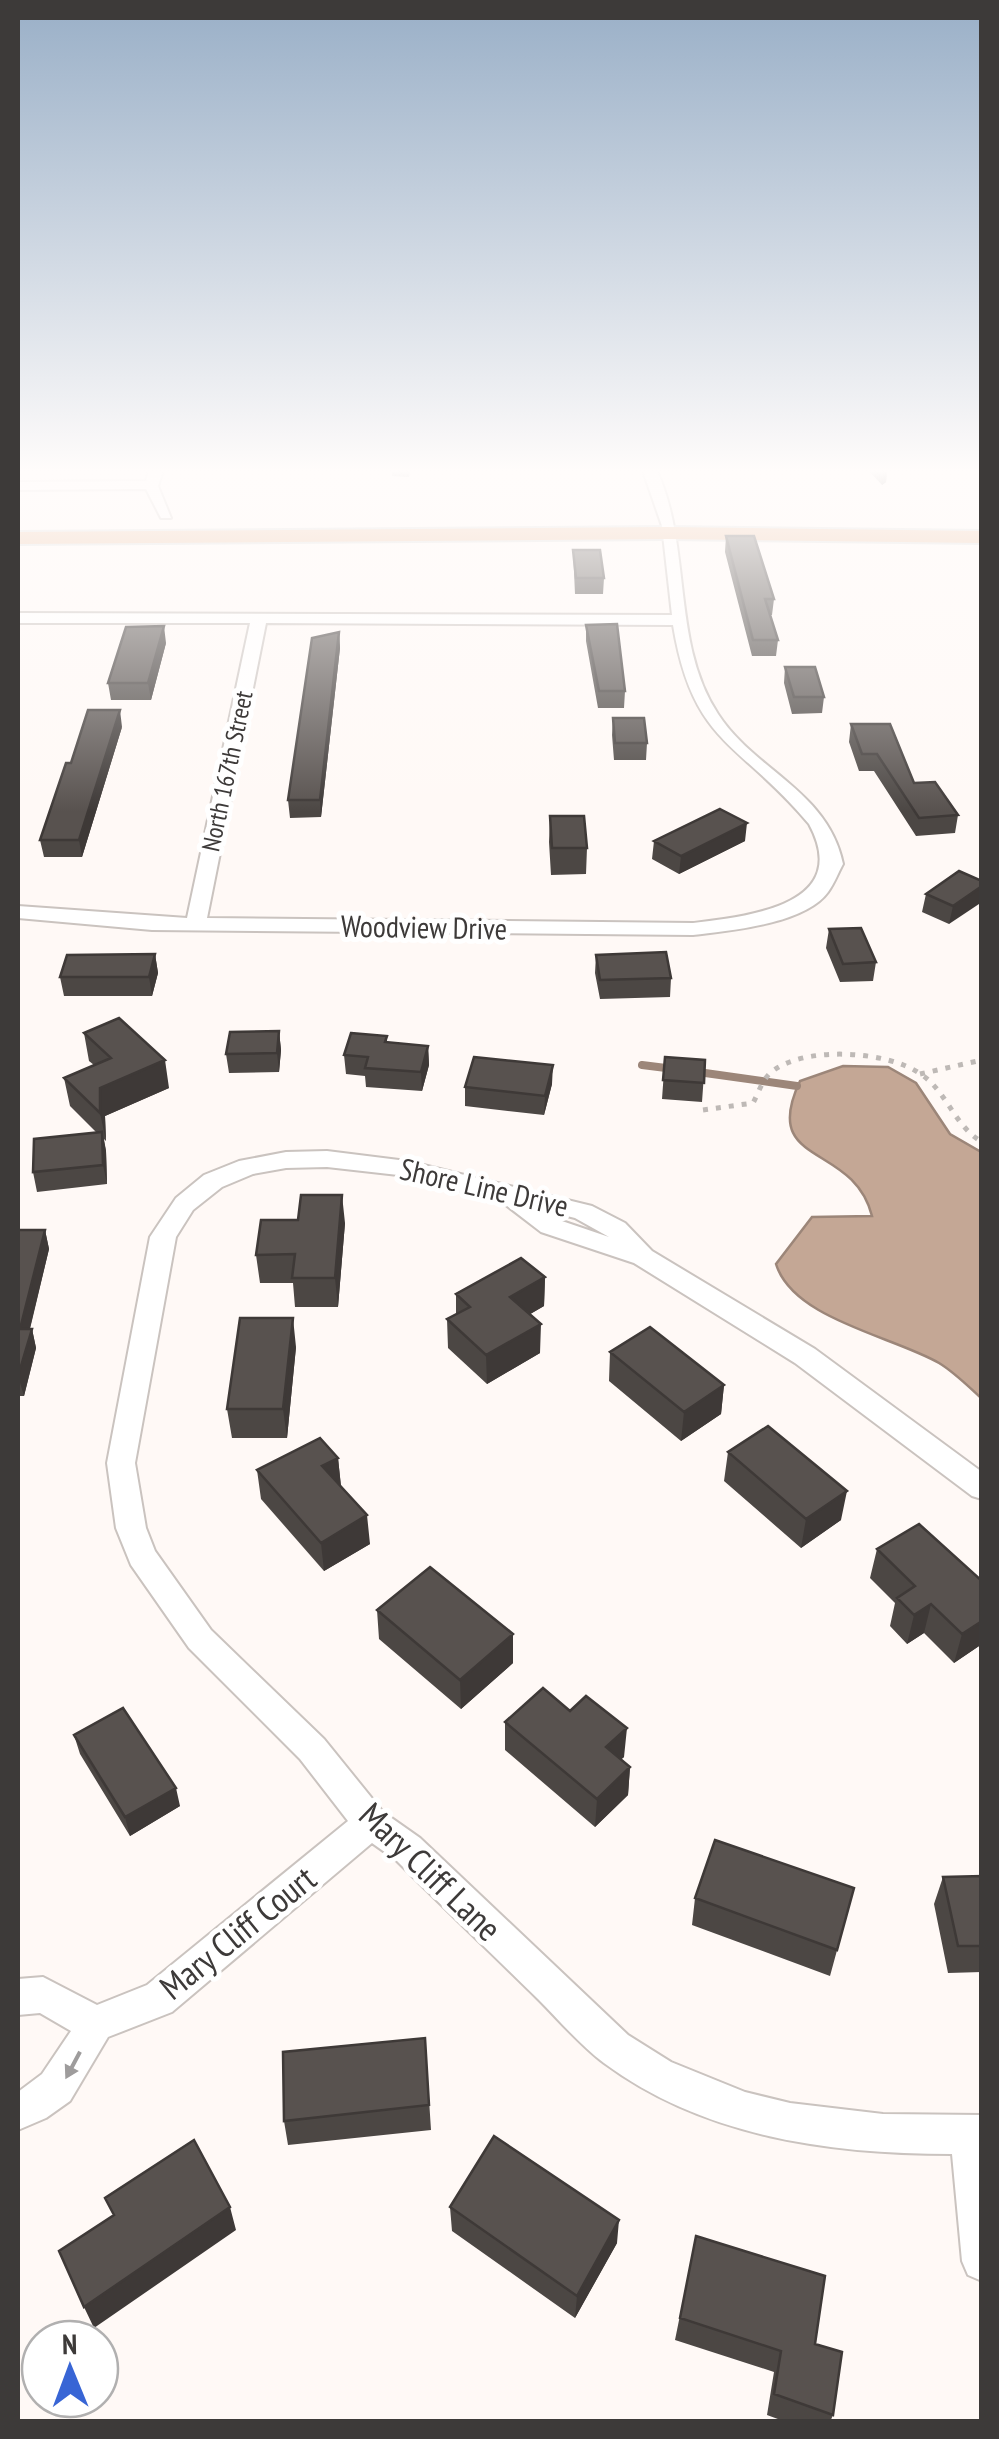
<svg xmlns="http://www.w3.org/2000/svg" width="999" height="2439" font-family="'PT Sans Narrow',sans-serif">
<rect width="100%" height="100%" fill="#fff9f6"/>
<path fill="#c4a795" stroke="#9c8679" stroke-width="2.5" d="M843 1066 888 1067 916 1083 950 1134 981 1152V1398C968 1386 954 1372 939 1363 892 1336 793 1319 776 1264L812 1217 872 1216C853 1141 759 1168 800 1081Z"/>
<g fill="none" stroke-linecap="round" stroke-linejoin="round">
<path stroke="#9c8679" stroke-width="8" d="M642 1065 674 1069
M698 1072 797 1086"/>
<g stroke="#cac3bf" stroke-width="4">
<path id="minor" d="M149 471H163L158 486 171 518H161L146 489 18 490V482L146 481Z
M643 471H657C692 547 671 643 718 714 755 771 828 791 843 864 838 873 834 884 828 892 805 924 729 931 693 935L152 930 18 918V906L187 918 250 623H18V613L672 615 662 526ZM266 623 673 625C693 746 740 741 809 824 853 905 750 916 693 923L207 918Z
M327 1151 407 1161 592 1206 625 1223 652 1251 815 1349 982 1472V1499L972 1496 795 1363 634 1263 541 1232 502 1202 407 1176 327 1167 286 1168 253 1174 222 1187 193 1210 176 1237 135 1463 146 1528 155 1551 211 1630 324 1739 383 1812 420 1838 628 2035 671 2062 745 2092 790 2103 883 2114 982 2115V2281L968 2275 962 2261 952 2154C830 2154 704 2137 604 2063 580 2045 559 2020 538 1999 491 1953 443 1907 396 1860L372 1843 172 2012 108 2037 70 2101 46 2118 18 2130V2092L42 2074 71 2031 40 2013 18 2015V1979L43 1977 97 2005 147 1985 348 1821 300 1759 189 1648 131 1565 116 1528 107 1463 150 1237 176 1198 204 1175 239 1161 286 1152ZM547 1211 575 1218 609 1237 559 1220Z"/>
</g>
<g stroke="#d8d8d7" stroke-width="4">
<path id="major" d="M667 527 982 531V543L667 539 18 544V532Z"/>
</g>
<path stroke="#beb9b6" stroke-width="5" stroke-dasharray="5 8" stroke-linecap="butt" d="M920 1074 982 1060
M703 1110 753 1103C759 1092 763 1077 774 1070 808 1046 886 1051 919 1073 947 1090 953 1125 982 1142"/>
<use href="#minor" fill="#fff" fill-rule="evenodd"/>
<use href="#major" fill="#e7b794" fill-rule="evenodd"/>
</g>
<path fill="#4c4744" d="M392 471H410L409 477 392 476Z
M869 471H887L886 482 882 485Z
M726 536 774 599 772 615H770L778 640 776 656H752L725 552Z
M573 550 604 578 603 594H575Z
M586 625 625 691 624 708H598L586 641Z
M339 632 340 648 321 817 290 818 288 800Z
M166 643 151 700H111L108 683Z
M785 667 824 697 822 713 792 714 784 683Z
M613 718 647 743 646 760H614L612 735Z
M851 724 914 783 958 815 955 833 916 836 874 771H859L849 742Z
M122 727 82 857H44L40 840Z
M550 816 587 848 586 874 551 875 549 842Z
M654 841H745L679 874 652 859Z
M982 881 949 924 922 912 926 894Z
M829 929 876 962 873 981 840 982 826 948Z
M155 954 158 973 152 996H64L60 977Z
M596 955 671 978 670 997 600 999 595 973Z
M279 1031 281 1050 279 1072 229 1073 226 1054Z
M84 1033 169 1088 105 1116 106 1141 104 1139 106 1151 107 1184 37 1192 33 1172 97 1133 70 1106 64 1078 94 1065 89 1061Z
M387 1036V1042L428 1046 429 1065 422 1091 366 1087 365 1076 346 1074 344 1055Z
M665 1057 705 1060 702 1102 662 1099Z
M552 1084 544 1115 465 1106V1087Z
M345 1223 338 1307H295L293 1283H260L256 1255Z
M18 1230H45L49 1249 30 1329H32L36 1348 24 1396H18Z
M545 1277 544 1306 530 1314 540 1353 487 1384 448 1348 447 1319 456 1314V1294Z
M296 1347 287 1438H232L227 1409Z
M610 1352 724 1385 721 1414 681 1441 609 1381Z
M728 1452 841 1520 801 1548 724 1481Z
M338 1458 341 1486 370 1544 324 1571 261 1499 257 1470Z
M877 1549 982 1581V1644L954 1663 924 1633 907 1644 890 1626 895 1603 870 1578Z
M377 1610 513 1634V1663L461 1709 379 1639Z
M505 1722 624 1757 621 1759 630 1767 628 1795 595 1827 505 1750Z
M74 1735 180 1806 130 1836 80 1754Z
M982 1876V1972L948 1973 934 1904 943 1877Z
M854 1888 830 1976 692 1925 695 1898Z
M425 2038 431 2130 288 2145 284 2121Z
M450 2207 617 2243 575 2318 452 2231Z
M696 2236 815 2344 833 2415 830 2422H786L767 2415 774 2372 675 2340Z"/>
<path fill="#3e3937" d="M884 471H887L886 482 882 485Z
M164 626 166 643 151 700 148 683Z
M339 632 340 648 321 817 320 800Z
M120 710 122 727 82 857 79 840Z
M747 823 745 841 679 874 681 856Z
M982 886V902L949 924 953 906Z
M155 954 158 973 152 996 149 977Z
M279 1031 281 1050 279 1072 277 1053Z
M428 1046 429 1065 422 1091 421 1072Z
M165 1060 169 1088 105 1116 106 1141 100 1113V1088Z
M553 1065 552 1084 544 1115 545 1096Z
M102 1132 106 1151 107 1184 103 1165Z
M342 1195 345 1223 338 1307 335 1278Z
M45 1230 49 1249 25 1348 20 1329Z
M545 1277 544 1306 510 1326V1297Z
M293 1318 296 1347 287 1438 283 1409Z
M541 1324 540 1353 487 1384 486 1355Z
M32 1329 36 1348 24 1396 18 1376Z
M724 1385 721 1414 681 1441 684 1412Z
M338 1458 341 1487 322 1466Z
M847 1491 841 1520 801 1548 806 1519Z
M367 1515 370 1544 324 1571 321 1543Z
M931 1604 924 1633 907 1644 914 1615Z
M982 1621V1644L954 1663 962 1634Z
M513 1634V1663L461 1709 460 1680Z
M627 1728 624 1757 604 1775 606 1747Z
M630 1767 628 1795 595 1827 597 1799Z
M176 1788 180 1806 130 1836 125 1817Z
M230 2207 236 2230 94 2328 84 2307Z
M619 2220 617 2243 575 2318 577 2296Z"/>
<path fill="#58524f" stroke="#3e3937" stroke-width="2.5" d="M726 536H754L774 599H765L778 640H753Z
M573 550H600L604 578H576Z
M617 624 625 691H599L586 625Z
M164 626 148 683H108L126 627Z
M339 632 320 800H288L312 638Z
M785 667H815L824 697H794Z
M88 710H120L79 840H40L66 763H71Z
M613 718H644L647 743H615Z
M851 724H890L914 783 935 782 958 815 919 818 877 754H862Z
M720 809 747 823 681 856 654 841Z
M550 816H584L587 848H552Z
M959 871 982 881V886L953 906 926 894Z
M861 928 876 962 843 964 829 929Z
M666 952 671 978 600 980 596 955Z
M155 954 149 977H60L67 955Z
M119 1018 165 1060 100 1088V1113L64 1078 111 1058 84 1033Z
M279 1031 277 1053 226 1054 230 1032Z
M351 1033 387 1036 385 1042 428 1046 421 1072 365 1068 368 1057 344 1055Z
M474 1057 553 1065 545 1096 465 1087Z
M665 1057 705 1060 704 1083 663 1080Z
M102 1132 103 1165 33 1172 34 1139Z
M301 1195H342L335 1278H292L295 1254 256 1255 261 1220H298Z
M18 1230H45L20 1329H32L18 1376Z
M521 1258 545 1277 510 1297 541 1324 486 1355 447 1319 470 1307 456 1294Z
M240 1318H293L283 1409H227Z
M650 1327 724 1385 684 1412 610 1352Z
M768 1426 847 1491 806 1519 728 1452Z
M320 1438 338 1458 322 1466 367 1515 321 1543 257 1470Z
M919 1524 982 1581V1621L962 1634 931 1604 914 1615 897 1598 915 1586 877 1549Z
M430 1567 513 1634 460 1680 377 1610Z
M543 1688 570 1711 586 1696 627 1728 606 1747 630 1767 597 1799 505 1722Z
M123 1708 176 1788 125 1817 74 1735Z
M715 1840 854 1888 837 1950 695 1898Z
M982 1876V1946H958L943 1877Z
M425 2038 429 2105 284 2121 283 2052Z
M494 2136 619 2220 577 2296 450 2207Z
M194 2140 230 2207 84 2307 59 2251 114 2215 105 2198Z
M696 2236 825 2276 815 2344 842 2352 833 2415 774 2394 781 2351 680 2318Z"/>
<defs><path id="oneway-solid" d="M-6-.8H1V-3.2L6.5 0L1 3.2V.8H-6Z" transform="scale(2.5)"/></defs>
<use fill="#9e9c9c" href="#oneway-solid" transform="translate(73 2065) rotate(118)"/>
<linearGradient id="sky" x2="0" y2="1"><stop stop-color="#99afc7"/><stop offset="0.58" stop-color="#fffcfb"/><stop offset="1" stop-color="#fffcfb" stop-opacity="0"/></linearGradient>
<rect width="999" height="812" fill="url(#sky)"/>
<g text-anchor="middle" stroke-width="10" stroke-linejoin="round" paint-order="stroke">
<g font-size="25" fill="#3d3a39" stroke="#fff">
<text transform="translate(227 771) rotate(-78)" y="9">North 167th Street</text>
</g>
<g font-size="30" fill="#3d3a39" stroke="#fff">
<text transform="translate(424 928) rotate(1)" y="10">Woodview Drive</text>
<text transform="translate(484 1188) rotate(13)" y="10">Shore Line Drive</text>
</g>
<g font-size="35" fill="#3d3a39" stroke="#fff">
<text transform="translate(430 1872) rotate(44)" y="12">Mary Cliff Lane</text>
<text transform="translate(238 1933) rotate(-39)" y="12">Mary Cliff Court</text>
</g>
</g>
<rect width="999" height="2439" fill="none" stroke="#3d3a39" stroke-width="40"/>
<g transform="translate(70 2369) rotate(359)"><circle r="48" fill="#ffffff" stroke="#b1b0b0" stroke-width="2.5"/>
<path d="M0-8L18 38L0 25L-18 38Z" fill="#3865d5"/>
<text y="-15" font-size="28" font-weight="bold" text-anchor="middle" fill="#3d3a39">N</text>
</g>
</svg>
